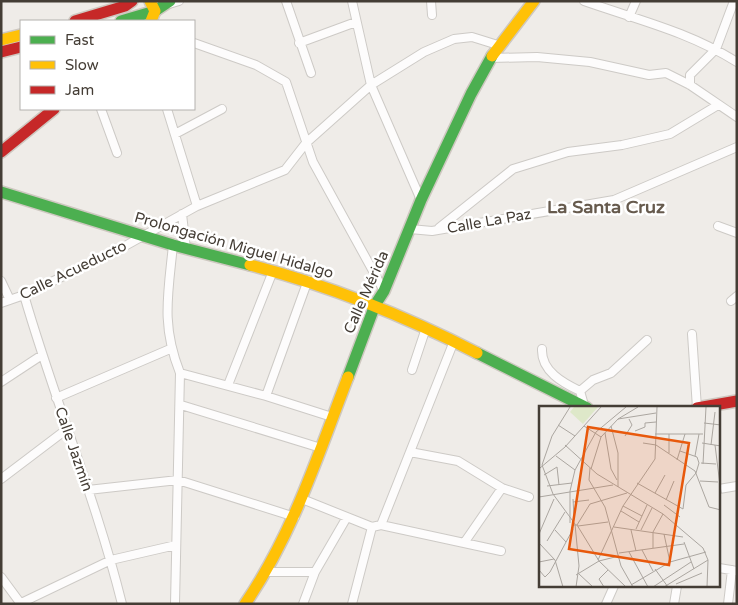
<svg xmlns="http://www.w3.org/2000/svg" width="738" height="605" font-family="'Varela Round',sans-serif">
<rect width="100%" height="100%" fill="#efece8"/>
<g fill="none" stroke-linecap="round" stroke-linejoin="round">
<g stroke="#cdcac6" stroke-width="10">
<path id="street" d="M286 1 311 73
M352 1 371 85 421 200
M431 1 432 15
M584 1C638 20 687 31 737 62
M169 4 179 1
M629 17 636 1
M194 43 256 65 286 82 313 162 384 291
M299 43 356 22
M491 58 537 57 590 62 649 75 666 73 690 85 737 117
M690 85V75L716 49 734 1
M101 109 117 153
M167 109 197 206
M175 134 222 109
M182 214 186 249
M718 226 737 233
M439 228 513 169 568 152 622 145 670 134 718 105
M410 229 432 231 614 200 737 147
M173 245C168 295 161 325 180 373L175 604
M1 281 10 300
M24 295C54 399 96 499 122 604
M731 301 737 296
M1 303 24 295 116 251 197 206 285 170 306 143 371 85 424 52 454 39 472 37 501 46
M692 334 697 408
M542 349C541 371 563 383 580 391L584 405
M412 370 426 328
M180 373 266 396 332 417
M1 382 42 355
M228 385 273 271
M580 391 593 380 611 373 647 340
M266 396 308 280
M56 398 170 349
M181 405 321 448
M410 452 458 461 502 488 529 497
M1 479 67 429
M719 489 737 486
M88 490 178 480 295 517
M302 499 372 527
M381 525 501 551
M464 543 502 488
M719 568 737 571
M267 572H315
M1 577 21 604
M21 603 111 560 176 545
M303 604 315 572 347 517
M352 604 372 527 381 525 454 341
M606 604 614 586
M674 604 677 586
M728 604 732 570"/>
</g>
<g stroke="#cec8c0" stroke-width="14">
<path id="fast" d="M121 21 155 11 170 1
M1 192 173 245 250 265
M477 353 587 408
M348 377 375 305 384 291 421 200 471 94 492 56"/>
</g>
<g stroke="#cec8c0" stroke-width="14">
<path id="slow" d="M150 1 155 11 151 21
M1 40 21 35
M492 56 534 1
M250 265C331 286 403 315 477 353
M245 604C293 534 318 455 348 377"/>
</g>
<g stroke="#cec8c0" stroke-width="14">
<path id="jam" d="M75 21 125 6 132 1
M1 52 21 47
M1 152 54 109
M697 408 737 401"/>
</g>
<use href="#street" stroke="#fdfcfc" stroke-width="8"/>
<use href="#fast" stroke="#4caf50" stroke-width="11"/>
<use href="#slow" stroke="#ffc107" stroke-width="11"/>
<use href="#jam" stroke="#c62828" stroke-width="11"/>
</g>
<g text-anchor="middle" stroke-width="5" stroke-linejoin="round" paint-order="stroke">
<g font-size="15" fill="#443d35" stroke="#fff">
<text transform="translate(489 221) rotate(-10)" y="5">Calle La Paz</text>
<text transform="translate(234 245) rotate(16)" y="5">Prolongación Miguel Hidalgo</text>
<text transform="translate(73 270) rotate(-26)" y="5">Calle Acueducto</text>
<text transform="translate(366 292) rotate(-66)" y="5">Calle Mérida</text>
<text transform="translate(74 449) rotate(71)" y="5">Calle Jazmín</text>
</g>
<g font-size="18" font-weight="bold" fill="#665a4d" stroke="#fff">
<text x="606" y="213">La Santa Cruz</text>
</g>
</g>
<g transform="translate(539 406)">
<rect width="181" height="181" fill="#efece8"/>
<path d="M35 1H59L44 18 31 6Z" fill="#dee8c9"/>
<path fill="none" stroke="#aba6a0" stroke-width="1" d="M31 1 13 30 3 59 14 88 36 118 40 160 37 181M79 13 117 7M165 17 182 19M19 19 36 30M45 20 62 31M72 20 79 47V81M96 25 106 21V17L117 16M66 27 72 63 78 74M116 28H164M86 30 93 19 90 13M104 37 117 39 156 65 170 101 182 104M163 37 182 40M26 39 58 68 124 108 164 142 169 154 168 181M172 39 176 6M176 39 182 87M141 45 158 51 160 57M130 47V28M17 50 36 64M156 50 160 28M138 54 146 28M162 57 177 58M164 58 167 1M18 61 20 79M1 62 26 41 62 1M51 62 50 74 66 101 82 160 94 181M52 63 62 31 79 13 99 1M5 69 18 61M161 75 179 76M98 77 144 103 147 79 157 67 160 57M8 80 33 77M116 87 126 69M0 91 74 79M34 93 35 111M127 94 135 75M34 96 50 94M125 99 141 111M84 100 103 110M82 105 100 116M31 117V85L36 64 57 26 87 1M33 119H38L60 155 87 181M38 119 51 98 88 87M39 120 69 116M75 121 144 131M97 123 108 99M16 124 27 136M92 124 97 145M102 124 113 102M0 128 15 93M125 128 131 156M8 135 26 106M145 136 155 163M0 137 16 154 24 181M114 142V126L124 108M103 144 114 165M90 146 109 181M80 147 145 138M59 154 84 100 116 53 118 1M0 156 15 153M116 163 129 181M0 164 6 171 11 166 34 123M40 168 54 181M37 169 60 155 80 150M137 178 163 167M92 179 131 156 167 146M65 181 60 173 69 164M114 181 152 156M125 181 169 154"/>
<path fill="#e8590c" fill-opacity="0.15" stroke="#e8590c" stroke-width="2.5" d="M49 21 150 37 130 159 30 143Z"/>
<rect width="181" height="181" fill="none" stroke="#443d35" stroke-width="2.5"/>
</g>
<rect width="738" height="605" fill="none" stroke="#443d35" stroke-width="5"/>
<rect x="20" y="20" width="175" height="90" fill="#ffffff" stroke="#b4b1ae"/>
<rect x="30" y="36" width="25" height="8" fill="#4caf50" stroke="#b4b1ae"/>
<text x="65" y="45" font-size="15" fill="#443d35">Fast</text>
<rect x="30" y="61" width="25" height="8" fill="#ffc107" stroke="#b4b1ae"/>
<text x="65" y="70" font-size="15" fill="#443d35">Slow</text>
<rect x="30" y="86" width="25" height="8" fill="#c62828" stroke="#b4b1ae"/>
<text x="65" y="95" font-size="15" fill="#443d35">Jam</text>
</svg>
